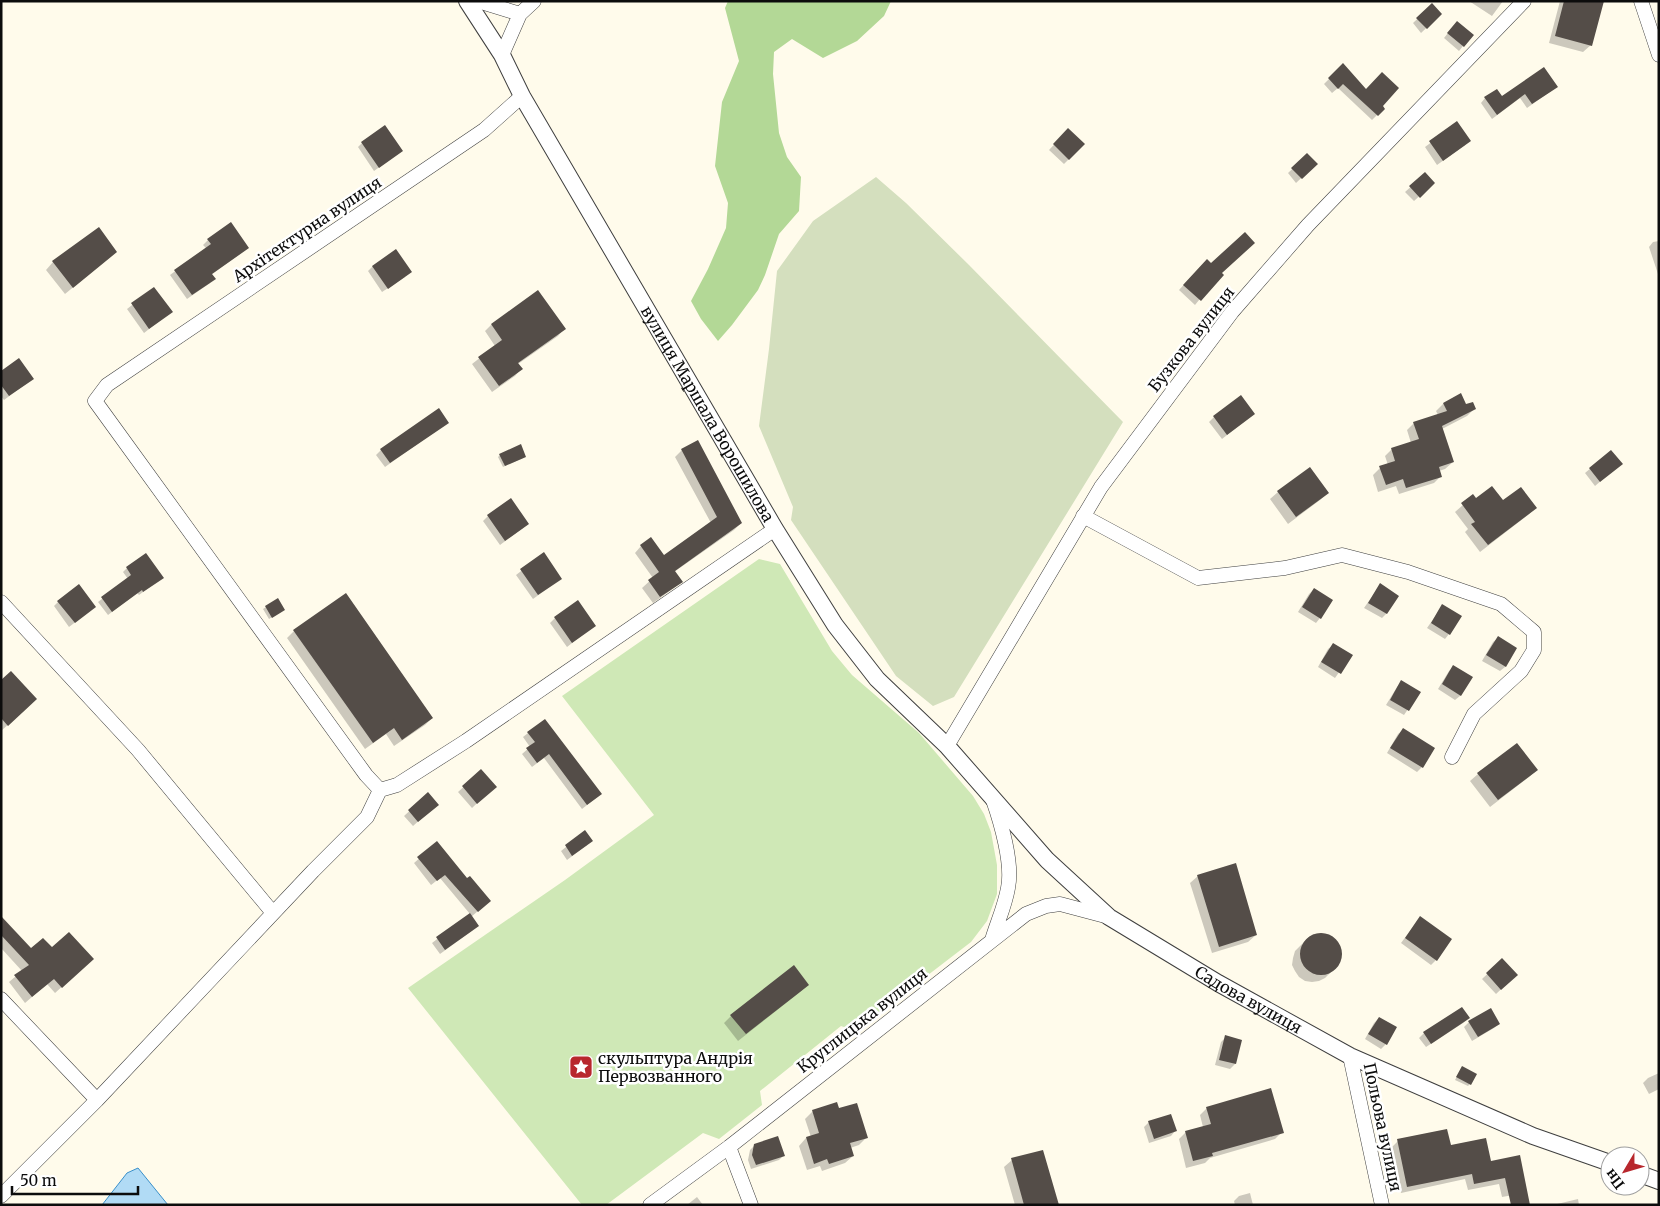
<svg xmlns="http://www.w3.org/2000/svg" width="1660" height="1206" font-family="Merriweather,serif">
<rect width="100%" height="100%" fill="#fffbeb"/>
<path fill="#cfe8b6" d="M759 559 780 564 832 651 852 675 919 733 973 796 984 814 991 832 997 865V894L987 921 971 942 855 1031 841 1026 760 1091 762 1105 719 1139 703 1133 606 1205H582L408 988 565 880 654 815 562 696Z"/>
<path fill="#b3d896" d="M728 1H891L884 16 857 41 823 58 792 39 774 52 773 74 779 133 787 157 801 177 799 211 779 234 765 275 758 290 732 325 718 341 701 319 691 301 708 269 726 228 728 203 715 166 722 102 739 61 725 8Z"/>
<path fill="#d4dfbe" d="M876 177 906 203 969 265 1123 422 954 697 933 706 896 676 791 520 793 507 759 426 769 349 777 271 813 221Z"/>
<path fill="#b1dbf5" stroke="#3a90ca" d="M138 1168 168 1205H102L127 1173Z"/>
<path fill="#0003" d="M1469 1H1503L1492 16Z
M1560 1H1602L1591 45 1583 52 1549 43Z
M1432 5 1441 14 1421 33 1413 23Z
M1452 28 1463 46 1459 51 1444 38Z
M1343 65 1383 109 1372 120 1338 88 1332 93 1324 84Z
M1544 68 1551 91 1527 108 1520 98 1492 119 1481 103 1485 98 1501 97Z
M1457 123 1465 145 1437 165 1425 147Z
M1068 130 1083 145 1064 164 1049 150Z
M362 143 402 151 374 171 358 147Z
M1307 155 1316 164 1296 183 1288 173Z
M1425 174 1434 183 1414 201 1405 192Z
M208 240 248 248 211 275 210 283 187 299 170 275 206 248 203 245Z
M1659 241V274H1658L1649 247 1653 242Z
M116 252 65 294 46 270 53 262Z
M1202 265 1221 273 1195 305 1179 290Z
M373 266 405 277 382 292 368 271Z
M154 288 171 312 144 333 127 309Z
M491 325 564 329 558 336 518 364 521 369 515 376 492 392 472 364 495 346 485 331Z
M1 372 27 383 4 400 1 396Z
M1443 404 1466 406 1474 409 1467 416 1442 429 1453 462 1445 469 1439 471 1441 476 1434 483 1399 494 1396 486 1378 492 1373 475 1380 468 1388 465 1385 456 1392 449 1411 443 1407 430 1414 423 1438 415 1436 411Z
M1254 414 1222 439 1209 422 1214 417Z
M447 423 385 467 376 455 381 450Z
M697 442 741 523 734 530 674 572 681 582 674 588 653 603 642 588 653 578 635 553 641 546 663 557 711 523 675 457 682 450Z
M1611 451 1616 468 1595 486 1585 473Z
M500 455 523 458 503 467 498 457Z
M1278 492 1328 493 1320 500 1288 524 1270 499Z
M1473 496 1476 500 1503 502 1535 508 1528 515 1480 552 1465 532 1468 529 1455 512Z
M488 516 528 524 500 545 483 521Z
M543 554 555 583 533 599 516 575Z
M127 568 162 578 139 595 137 593 108 615 98 602 128 579 123 572Z
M1380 585 1397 596 1386 614 1382 618 1364 608Z
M1314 589 1320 618 1316 623 1298 612 1309 594Z
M277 600 281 612 269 619 263 609Z
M58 602 90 611 69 627 54 606Z
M1443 605 1449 634 1445 639 1427 628Z
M555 618 594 626 567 647 550 623Z
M294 631 432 718 425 725 394 746 386 734 365 749 287 638Z
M1498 638 1516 649 1505 667 1500 671 1482 661 1493 642Z
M1333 645 1351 655 1335 678 1318 667 1328 649Z
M1453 667 1471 678 1460 696 1455 700 1438 689 1449 671Z
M1 682 28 707 1 731Z
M1401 682 1419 693 1404 715 1386 705 1397 687Z
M1403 730 1422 767 1417 772 1387 753 1398 734Z
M528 733 596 798 582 809 544 758 532 767 522 754 530 747 523 737Z
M1536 770 1529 777 1490 807 1470 781 1478 774Z
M481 771 490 791 472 808 458 792Z
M428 794 432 809 413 826 404 816Z
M585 832 587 845 567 860 561 851Z
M437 843 485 905 471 917 473 930 440 954 432 943 470 914 440 878 431 885 414 863Z
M1198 876 1256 935 1248 942 1212 953 1190 883Z
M1416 923 1436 960 1431 965 1401 943Z
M1 930 31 950 52 949 86 965 55 993 47 984 25 1003 9 982 22 971 1 948Z
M1321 933 1328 935 1334 939 1339 944 1341 951V958L1338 965 1325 978 1319 981 1312 982 1305 981 1299 977 1295 971 1292 965 1293 958 1295 951 1308 938 1314 934Z
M1502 960 1516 975 1496 994 1482 979Z
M807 985 800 992 738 1041 724 1023 731 1016Z
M1490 1009 1499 1024 1494 1028 1472 1041 1464 1027 1469 1022Z
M1379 1018 1395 1028 1386 1044 1381 1049 1365 1039 1374 1023Z
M1468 1018 1463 1023 1426 1047 1419 1038 1424 1033Z
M1226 1037 1241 1040 1235 1064 1230 1069 1215 1065 1221 1042Z
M1462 1067 1470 1084 1468 1086 1455 1080Z
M1659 1073V1089L1649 1094 1643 1083 1648 1078Z
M1207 1108 1282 1132 1275 1139 1210 1158 1205 1163 1186 1168 1179 1139 1186 1132 1203 1127 1200 1115Z
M838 1110 867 1137 859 1145 850 1148 853 1156 845 1163 822 1171 820 1166 807 1170 799 1146 806 1138 811 1137 805 1119 813 1111Z
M1149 1122 1175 1131 1171 1136 1149 1143 1144 1127Z
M1398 1141 1450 1147 1490 1163 1519 1157V1194L1502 1197 1499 1184 1468 1190 1465 1179 1401 1193 1392 1147Z
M755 1145 783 1156 779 1160 751 1169 748 1160 750 1150Z
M1012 1160 1057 1205H1015L1004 1167Z
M1250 1193 1253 1205H1235L1234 1201 1239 1196Z
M697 1197 703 1205H687Z
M1578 1199 1579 1205H1553Z"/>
<path fill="#544d48" d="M1564 1H1604L1592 46 1555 36Z
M1432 3 1442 14 1427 29 1416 18Z
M1457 21 1474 35 1464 47 1447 33Z
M1343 63 1366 89 1382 72 1399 88 1383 106 1385 109 1378 116 1343 84 1338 89 1328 78Z
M1544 67 1558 87 1532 104 1525 94 1497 115 1484 97 1497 89 1502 96Z
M1457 121 1471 141 1443 161 1429 141Z
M385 125 403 151 379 168 361 142Z
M1068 128 1085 144 1069 160 1053 144Z
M1307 153 1318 164 1302 179 1291 168Z
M1425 172 1435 183 1420 198 1409 186Z
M231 222 249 248 212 274 216 279 192 295 174 270 211 244 207 239Z
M99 227 117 252 73 288 52 261Z
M1245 232 1255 243 1222 273 1224 275 1201 301 1183 285 1207 259 1211 263Z
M396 249 412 272 388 289 372 266Z
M154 287 173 312 149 329 131 303Z
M538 290 566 329 518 363 523 369 499 386 478 357 502 340 491 324Z
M19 358 34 379 9 396 1 385V371Z
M1461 393 1466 404 1473 402 1476 409 1442 426 1454 462 1439 467 1442 477 1406 488 1403 479 1386 485 1379 466 1395 461 1391 448 1419 439 1413 422 1447 411 1443 403Z
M1241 395 1255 414 1227 435 1213 416Z
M439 408 449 423 390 463 380 449Z
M698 440 742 523 675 571 683 582 660 597 648 580 659 572 640 545 651 537 664 555 717 517 681 449Z
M521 444 526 457 505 466 499 454Z
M1611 450 1623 464 1600 482 1589 468Z
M1310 467 1329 493 1296 517 1277 491Z
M1492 486 1503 500 1521 487 1537 508 1488 545 1471 524 1475 522 1461 503 1473 494 1476 498Z
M511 498 529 524 505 541 487 515Z
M544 552 562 579 538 595 520 569Z
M146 553 164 578 143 592 142 590 112 612 101 597 131 575 126 567Z
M1380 583 1399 596 1387 614 1368 603Z
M79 584 96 607 75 623 57 601Z
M1314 588 1333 600 1321 619 1302 607Z
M346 593 433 718 402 740 394 728 373 743 293 630Z
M278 598 285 610 272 618 265 606Z
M578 600 596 626 572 643 554 617Z
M1442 604 1462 616 1450 635 1431 623Z
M1498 636 1517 648 1506 667 1486 655Z
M1333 643 1353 655 1341 674 1321 662Z
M1453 665 1473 677 1461 696 1442 684Z
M11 671 37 699 8 726 1 718V680Z
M1401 680 1421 692 1409 711 1390 700Z
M545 719 602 794 587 805 549 754 537 763 526 748 535 742 527 732Z
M1403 728 1435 748 1423 768 1390 748Z
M1517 743 1538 770 1498 800 1477 773Z
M481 769 497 787 477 804 462 786Z
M428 792 439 805 418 822 408 810Z
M585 830 593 841 572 856 565 845Z
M437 841 467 878 470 876 491 901 478 912 445 875 437 881 417 857Z
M1236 863 1257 935 1219 947 1197 875Z
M470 913 479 926 445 950 436 937Z
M1 916 31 948 43 938 52 947 69 932 94 959 62 988 54 979 32 997 14 975 29 965 1 935Z
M1420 916 1452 939 1437 961 1405 938Z
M1300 954a21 21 0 1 1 42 0a21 21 0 1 1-42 0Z
M1502 958 1518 975 1501 990 1486 973Z
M794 965 809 985 746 1034 730 1015Z
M1462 1007 1470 1018 1431 1044 1423 1032Z
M1491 1008 1500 1024 1478 1037 1468 1021Z
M1379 1017 1397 1027 1387 1045 1368 1034Z
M1225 1035 1242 1040 1236 1064 1219 1060Z
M1462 1066 1477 1074 1471 1085 1456 1077Z
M1271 1088 1284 1133 1212 1153 1213 1156 1193 1161 1185 1131 1211 1124 1206 1107Z
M837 1102 839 1108 857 1103 868 1138 850 1143 854 1156 829 1164 827 1159 814 1164 806 1137 819 1133 812 1110Z
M1171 1114 1177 1131 1154 1139 1148 1121Z
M1447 1129 1451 1145 1486 1138 1491 1161 1520 1155 1530 1205H1511L1505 1178 1474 1184 1472 1174 1407 1187 1397 1139Z
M778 1136 785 1156 756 1165 752 1155 754 1144Z
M1043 1150 1059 1205H1024L1011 1158Z"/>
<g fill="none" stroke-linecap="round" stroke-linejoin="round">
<g stroke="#3f3f3f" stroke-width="15">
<path id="minor" d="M478 1 520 14
M1641 1 1659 55
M502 55 520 14 534 1
M522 96 484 130 107 385 95 401 366 775 380 790 397 785 466 741 775 529
M1083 516 1198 578 1285 568 1342 555 1408 572 1501 604 1534 632V650L1521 671 1474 714 1452 757
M1 602 138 750 273 913
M947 746 1101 487 1232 312 1308 225 1524 1
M992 940C997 923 1005 906 1008 888 1013 864 1001 823 993 800
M1 999 97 1100
M1350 1056 1382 1205
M729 1147 751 1205
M1 1196 97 1100 313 871 367 817 380 790
M650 1205 729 1147 1026 914 1046 906 1060 904 1109 917"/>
</g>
<g stroke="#3f3f3f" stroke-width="18">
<g id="tertiary">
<path id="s1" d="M467 1 502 55 522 96 775 529 835 625 877 679 947 746 1047 860 1109 917 1218 983 1350 1056 1533 1136 1610 1163"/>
<path d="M1640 1174 1659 1181"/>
</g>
</g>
<use href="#minor" stroke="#fff" stroke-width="14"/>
<use href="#tertiary" stroke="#fff" stroke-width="16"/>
</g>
<defs>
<g id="sight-square" transform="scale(1.25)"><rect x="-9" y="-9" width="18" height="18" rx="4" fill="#b8272d" stroke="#fff"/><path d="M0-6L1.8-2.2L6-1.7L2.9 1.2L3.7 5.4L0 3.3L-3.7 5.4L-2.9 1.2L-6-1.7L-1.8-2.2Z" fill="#fff"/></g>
</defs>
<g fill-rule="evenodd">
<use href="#sight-square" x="581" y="1067"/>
</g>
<g text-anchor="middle" stroke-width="5" stroke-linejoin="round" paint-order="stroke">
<g font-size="16" fill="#0c0c0c" stroke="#fff">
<text transform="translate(307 229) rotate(-34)" y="6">Архітектурна вулиця</text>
<text transform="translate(1191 339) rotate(-52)" y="6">Бузкова вулиця</text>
<text dy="6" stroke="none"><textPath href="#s1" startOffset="478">вулиця Маршала Ворошилова</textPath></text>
<text dy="6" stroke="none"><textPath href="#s1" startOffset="1288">Садова вулиця</textPath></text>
<text transform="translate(862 1020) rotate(-38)" y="6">Круглицька вулиця</text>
<text transform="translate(1383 1127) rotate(78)" y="6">Польова вулиця</text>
</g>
<g font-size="16" fill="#0c0c0c" stroke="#fff" text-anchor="start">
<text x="598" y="1064">скульптура Андрія<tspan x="598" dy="18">Первозванного</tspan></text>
</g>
</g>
<rect width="1660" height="1206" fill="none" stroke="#0c0c0c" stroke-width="5"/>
<g transform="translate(1625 1171) rotate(232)"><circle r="24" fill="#ffffff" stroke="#9e9e9e"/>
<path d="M0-4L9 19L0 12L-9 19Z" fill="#b8272d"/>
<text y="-8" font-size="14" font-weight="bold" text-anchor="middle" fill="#0c0c0c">Пн</text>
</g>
<path d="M12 1186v8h126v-8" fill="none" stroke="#0c0c0c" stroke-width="2.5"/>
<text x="20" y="1186" font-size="15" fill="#0c0c0c" stroke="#ffffff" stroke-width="4" paint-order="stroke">50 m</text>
</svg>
